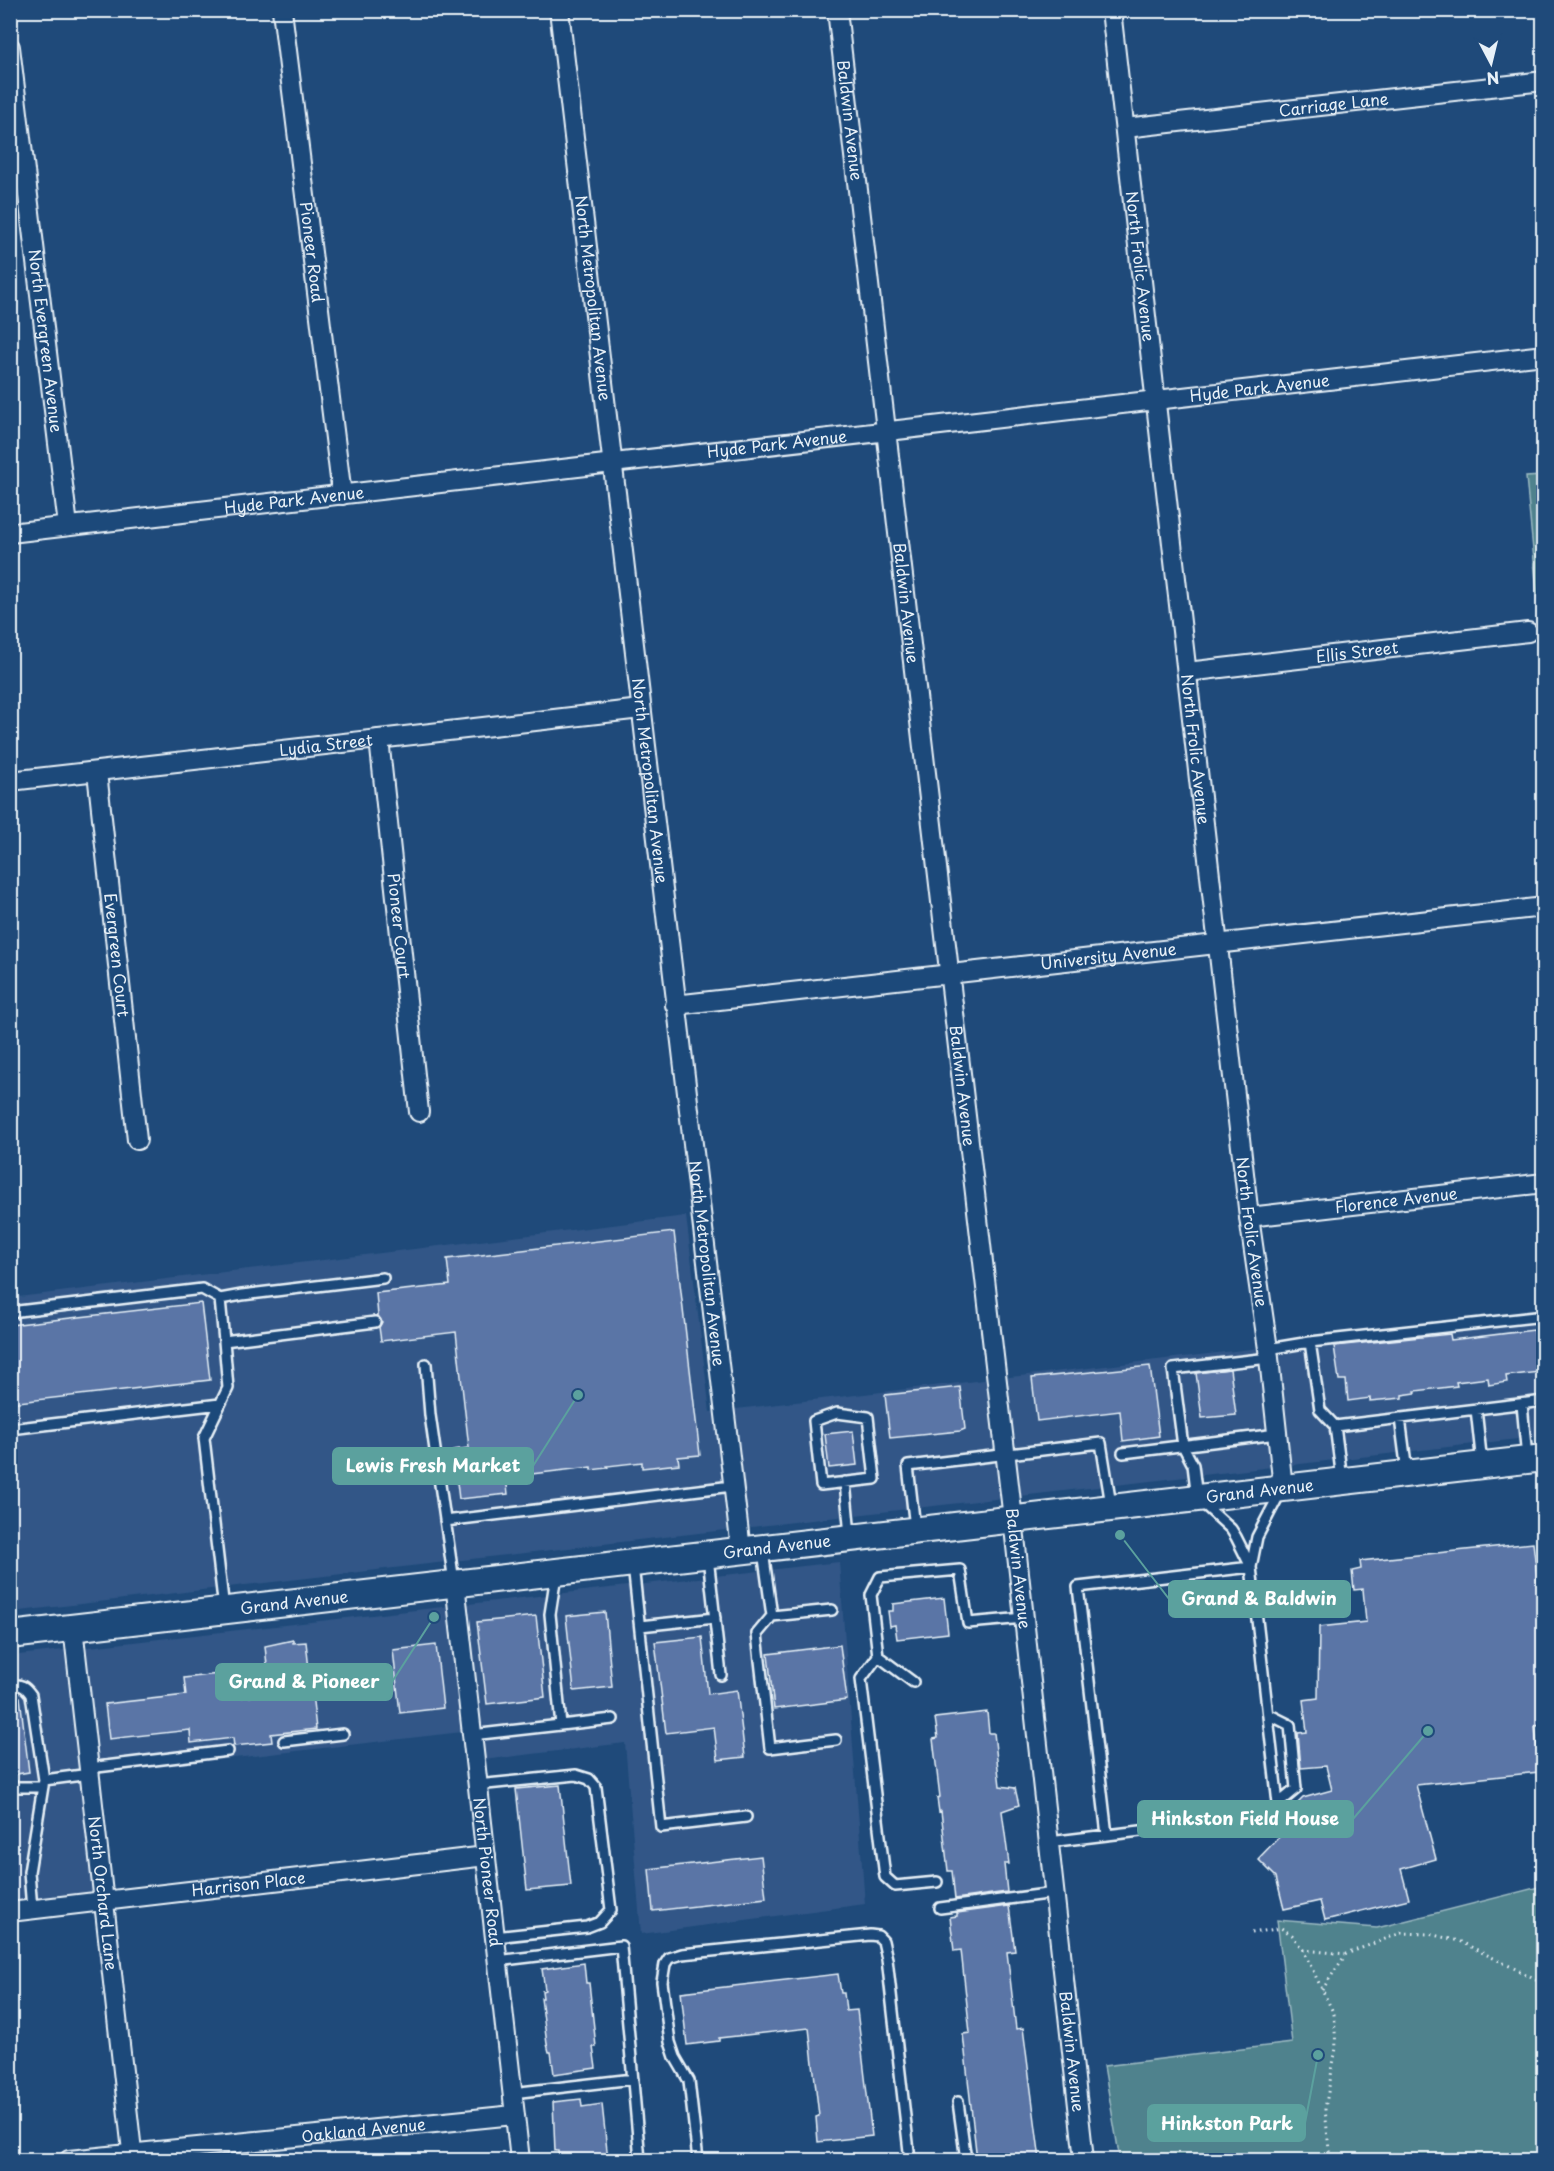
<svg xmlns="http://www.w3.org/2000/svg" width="1554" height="2171" font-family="'Playpen Sans',sans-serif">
<rect width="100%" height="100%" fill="#1f4a7a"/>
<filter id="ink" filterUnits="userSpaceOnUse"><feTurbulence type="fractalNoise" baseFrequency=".0167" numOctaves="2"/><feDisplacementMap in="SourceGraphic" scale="12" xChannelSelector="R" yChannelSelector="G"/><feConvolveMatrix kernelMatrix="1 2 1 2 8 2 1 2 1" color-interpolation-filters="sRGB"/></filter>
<g filter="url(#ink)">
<path fill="#315787" d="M686 1216 710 1412 1543 1315V1436L11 1612 10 1298Z
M839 1562 865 1904 641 1934 625 1743 466 1762 462 1732 96 1774 107 1899 11 1910 10 1656Z"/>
<path fill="#50828d" stroke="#9cbac2" stroke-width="1.5" d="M1543 476H1544L1543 654 1526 477Z
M1543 1886V2160H1120L1104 2066 1292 2043 1277 1920 1377 1928Z"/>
<path fill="#5a75a6" stroke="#e8f1f8" stroke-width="1.5" d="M674 1232 700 1455 678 1457 679 1464 642 1468V1462L607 1466 608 1468 591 1470V1467L506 1477 508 1494 459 1499 453 1450 469 1448 456 1332 381 1341 379 1327 382 1322 378 1316 376 1293 450 1285 447 1259Z
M201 1303 210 1380 10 1403V1325Z
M1534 1330 1539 1372 1506 1376 1507 1382 1489 1385 1488 1378 1456 1382 1457 1386 1415 1391 1416 1393 1402 1395V1398L1370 1401V1398L1348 1401 1346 1380H1339L1334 1346 1450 1334 1451 1340Z
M1150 1366 1159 1436 1123 1441 1120 1411 1037 1421 1032 1378Z
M1230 1369 1236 1415 1202 1418 1196 1373Z
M960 1387 965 1429 960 1431 890 1438 885 1395Z
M853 1431 857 1465 829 1468 825 1434Z
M1533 1543 1544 1633V1725L1535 1726 1539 1772 1416 1785 1436 1859 1401 1869 1409 1899 1325 1920 1320 1901 1284 1909 1276 1877 1258 1859 1280 1836 1275 1831 1293 1814 1290 1811 1303 1798 1332 1790 1326 1766 1301 1768 1298 1733 1307 1732 1303 1700 1318 1698 1319 1627 1366 1622 1363 1589 1354 1590 1352 1571 1361 1569 1360 1561Z
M944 1598 948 1633 897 1639 895 1625 890 1626 888 1611H893V1604Z
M605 1612 612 1687 574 1691 566 1616Z
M536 1616 545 1697 487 1704 477 1622Z
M702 1637 708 1694 737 1690 745 1757 718 1760 714 1727 666 1733 655 1642Z
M293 1640V1643L306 1642 310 1678H313L314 1693H312L316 1729 271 1734 272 1742 234 1746 233 1738 191 1743 190 1730 109 1739 105 1704 186 1695 184 1678 227 1673 230 1699 270 1694 265 1646Z
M436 1645 443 1708 400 1713 393 1650Z
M840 1645 847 1700 774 1709 768 1654Z
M20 1697 29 1772 10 1775V1698Z
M987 1712 989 1733H994L1000 1786 1015 1788 1019 1805 1002 1811 1009 1864H1004L1007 1892 955 1899 952 1871H948L941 1811 939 1812 937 1798 940 1797 933 1739 938 1738 935 1718Z
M560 1785 571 1886 527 1890 516 1789Z
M761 1856 766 1898 653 1911 649 1869Z
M1009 1906 1015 1951 1007 1952 1016 2029 1023 2028 1040 2160H977L963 2034 970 2033 961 1950 954 1951 950 1917 957 1916V1913Z
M584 1963 586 1983H589L594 2028 596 2047H593L596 2068 554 2074 551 2052H549L547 2044 541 1998H543L542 1991 545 1990 542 1969Z
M838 1974 841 1993H844L846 2011 857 2010 872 2136 818 2142 816 2117 819 2116 809 2028 719 2038V2041L687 2045 681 1992Z
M581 2099 582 2107 602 2104 608 2160H559L558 2151H555L553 2102Z"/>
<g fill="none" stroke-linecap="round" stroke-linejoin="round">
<g stroke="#e8f1f8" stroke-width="14">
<path id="service" d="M220 1299 242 1295 383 1278
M10 1312 202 1289 220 1299 224 1341
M1310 1342 1320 1410 1335 1426
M1268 1349 1310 1342 1544 1316
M426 1364 430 1415 454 1582
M1522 1404 1527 1458
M1476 1409 1482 1464
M837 1413 868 1417 875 1479 821 1485 814 1421Z
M1400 1418 1407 1472
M10 1429 220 1404
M1123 1453 1277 1434
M1342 1479 1335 1426 1544 1401
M845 1482 850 1535
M445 1521 732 1486
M915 1528 908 1466 1101 1443 1111 1505
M763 1551 772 1616 757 1634 770 1748 836 1740
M708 1557 721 1675
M633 1565 661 1827 746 1817
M1251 1567 1236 1537 1231 1529 1197 1498 1193 1465 1183 1446 1173 1369 1269 1358
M556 1575 550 1614 561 1725
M224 1609 204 1438 228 1388 224 1341 375 1322
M772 1616 832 1610
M640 1626 715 1618
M878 1656 913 1682
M10 1685C21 1684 25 1686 31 1695L44 1780 29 1872 32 1909
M1268 1714 1290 1725 1296 1789 1278 1804
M472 1735 613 1719
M284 1741 343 1734
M89 1768 228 1751
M44 1780 90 1774
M477 1785 576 1775 589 1779 596 1787 611 1910 600 1922 587 1927 495 1937
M10 1787H43
M1107 1835 1078 1587 1251 1567
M1049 1842 1240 1819 1269 1814 1278 1804 1251 1567 1257 1537 1280 1493
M937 1882 895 1886 885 1877 861 1679 878 1656 871 1595 880 1577 960 1570 968 1623 1024 1618
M940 1908 1054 1893
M497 1961 621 1946 640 2160
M512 2093 633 2079
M958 2102 966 2160
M698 2160 689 2081 675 2057 670 2042 662 1982 665 1964 669 1958 682 1954 870 1935 878 1936 883 1941 887 1959 910 2160"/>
</g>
<g stroke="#e8f1f8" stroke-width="22">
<g id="minor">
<path id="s1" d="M282 10 342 495"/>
<path id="s2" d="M559 10 741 1550"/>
<path id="s3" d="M837 10 1013 1519 1084 2160"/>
<path id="s4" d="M1111 10 1249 1217 1268 1349 1283 1488"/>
<path id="s5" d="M10 47 68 526"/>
<path id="s6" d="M1125 128 1544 81"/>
<path id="s7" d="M10 533 1544 355"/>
<path id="s8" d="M1187 672 1528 632"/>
<path id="s9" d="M379 739 419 1112"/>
<path id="s10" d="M97 772 137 1140"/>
<path id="s11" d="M10 781 641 709"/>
<path id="s12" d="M675 1005 1544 907"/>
<path id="s13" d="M1249 1217 1544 1183"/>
<path id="s14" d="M455 1583 520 2160"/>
<path id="s15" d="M73 1627 133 2160"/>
<path id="s16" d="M10 1912 486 1856"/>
<path id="s17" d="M69 2160 514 2115"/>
</g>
</g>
<g stroke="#e8f1f8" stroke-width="30">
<g id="secondary">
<path id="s18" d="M10 1635 1544 1458"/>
</g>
</g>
<path stroke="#e8f1f8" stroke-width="3" stroke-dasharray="1.5 4.5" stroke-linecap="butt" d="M1252 1933 1281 1928 1292 1935 1303 1950 1334 2014 1336 2048 1325 2109 1330 2160
M1303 1950 1346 1954 1401 1933 1429 1934 1459 1941 1544 1983
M1322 1990 1346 1954"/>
<use href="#service" stroke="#1f4a7a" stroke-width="9"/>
<use href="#minor" stroke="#1f4a7a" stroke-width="18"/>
<use href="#secondary" stroke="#1f4a7a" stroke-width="26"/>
</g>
</g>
<g text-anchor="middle" stroke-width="5" stroke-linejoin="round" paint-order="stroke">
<g font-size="16" fill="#e8f1f8" stroke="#1f4a7a">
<text dy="6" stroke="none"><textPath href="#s6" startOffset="210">Carriage Lane</textPath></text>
<text dy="6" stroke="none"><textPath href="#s3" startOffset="111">Baldwin Avenue</textPath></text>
<text dy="6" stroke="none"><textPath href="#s1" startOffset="244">Pioneer Road</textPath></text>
<text dy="6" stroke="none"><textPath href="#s4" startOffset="258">North Frolic Avenue</textPath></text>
<text dy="6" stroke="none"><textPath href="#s2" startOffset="290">North Metropolitan Avenue</textPath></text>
<text dy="6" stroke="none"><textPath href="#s5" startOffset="296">North Evergreen Avenue</textPath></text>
<text dy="6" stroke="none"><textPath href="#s7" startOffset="1258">Hyde Park Avenue</textPath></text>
<text dy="6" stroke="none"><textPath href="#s7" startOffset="772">Hyde Park Avenue</textPath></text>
<text dy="6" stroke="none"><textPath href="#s7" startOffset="286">Hyde Park Avenue</textPath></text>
<text dy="6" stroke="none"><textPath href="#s3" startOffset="597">Baldwin Avenue</textPath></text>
<text dy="6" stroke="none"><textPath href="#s8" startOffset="171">Ellis Street</textPath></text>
<text dy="6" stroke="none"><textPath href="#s11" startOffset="318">Lydia Street</textPath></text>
<text dy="6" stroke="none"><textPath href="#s4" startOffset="744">North Frolic Avenue</textPath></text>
<text dy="6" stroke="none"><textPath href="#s2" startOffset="776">North Metropolitan Avenue</textPath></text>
<text dy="6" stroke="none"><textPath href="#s9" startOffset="188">Pioneer Court</textPath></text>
<text dy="6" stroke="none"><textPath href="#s10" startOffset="184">Evergreen Court</textPath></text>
<text dy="6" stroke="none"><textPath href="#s12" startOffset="436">University Avenue</textPath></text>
<text dy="6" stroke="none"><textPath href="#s3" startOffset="1083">Baldwin Avenue</textPath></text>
<text dy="6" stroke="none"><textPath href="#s13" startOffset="148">Florence Avenue</textPath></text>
<text dy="6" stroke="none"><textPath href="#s4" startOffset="1230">North Frolic Avenue</textPath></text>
<text dy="6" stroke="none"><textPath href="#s2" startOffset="1262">North Metropolitan Avenue</textPath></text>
<text dy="6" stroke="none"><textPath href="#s18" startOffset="1258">Grand Avenue</textPath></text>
<text dy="6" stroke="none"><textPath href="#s18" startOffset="772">Grand Avenue</textPath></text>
<text dy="6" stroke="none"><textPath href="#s3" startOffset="1569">Baldwin Avenue</textPath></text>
<text dy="6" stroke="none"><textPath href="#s18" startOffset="286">Grand Avenue</textPath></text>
<text dy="6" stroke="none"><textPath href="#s14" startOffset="291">North Pioneer Road</textPath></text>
<text dy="6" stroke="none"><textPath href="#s16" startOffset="240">Harrison Place</textPath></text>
<text dy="6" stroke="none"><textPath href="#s15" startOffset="268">North Orchard Lane</textPath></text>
<text dy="6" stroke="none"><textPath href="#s3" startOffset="2055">Baldwin Avenue</textPath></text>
<text dy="6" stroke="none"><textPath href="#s17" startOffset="296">Oakland Avenue</textPath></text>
</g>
</g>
<path fill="none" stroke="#5ba19e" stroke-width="2" d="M578 1395L533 1466M1120 1535L1169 1599M434 1617L392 1682M1428 1731L1353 1819M1318 2055L1305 2123"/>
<g fill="#5ba19e" stroke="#1f4a7a" stroke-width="2">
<circle cx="578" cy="1395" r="6"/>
<circle cx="1120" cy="1535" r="6"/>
<circle cx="434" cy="1617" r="6"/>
<circle cx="1428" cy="1731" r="6"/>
<circle cx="1318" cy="2055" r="6"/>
</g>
<g fill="#5ba19e" stroke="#5ba19e" stroke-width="2">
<rect x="333" y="1448" width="200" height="36" rx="6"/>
<rect x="1169" y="1581" width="181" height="36" rx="6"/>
<rect x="216" y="1664" width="176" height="36" rx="6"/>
<rect x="1138" y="1801" width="215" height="36" rx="6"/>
<rect x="1148" y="2105" width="157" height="36" rx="6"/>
</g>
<g font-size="18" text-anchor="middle" font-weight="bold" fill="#fff">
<text x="433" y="1472">Lewis Fresh Market</text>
<text x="1259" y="1605">Grand &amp; Baldwin</text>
<text x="304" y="1688">Grand &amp; Pioneer</text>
<text x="1245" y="1825">Hinkston Field House</text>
<text x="1227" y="2130">Hinkston Park</text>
</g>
<rect width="1554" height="2171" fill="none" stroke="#1f4a7a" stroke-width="36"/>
<rect x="18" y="18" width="1518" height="2135" fill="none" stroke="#e8f1f8" stroke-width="2" filter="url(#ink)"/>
<g transform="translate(1491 63) rotate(173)" stroke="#1f4a7a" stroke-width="4.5" paint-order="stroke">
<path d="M0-4.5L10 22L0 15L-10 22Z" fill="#e8f1f8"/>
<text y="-9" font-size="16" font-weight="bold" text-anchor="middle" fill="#e8f1f8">N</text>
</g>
</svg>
